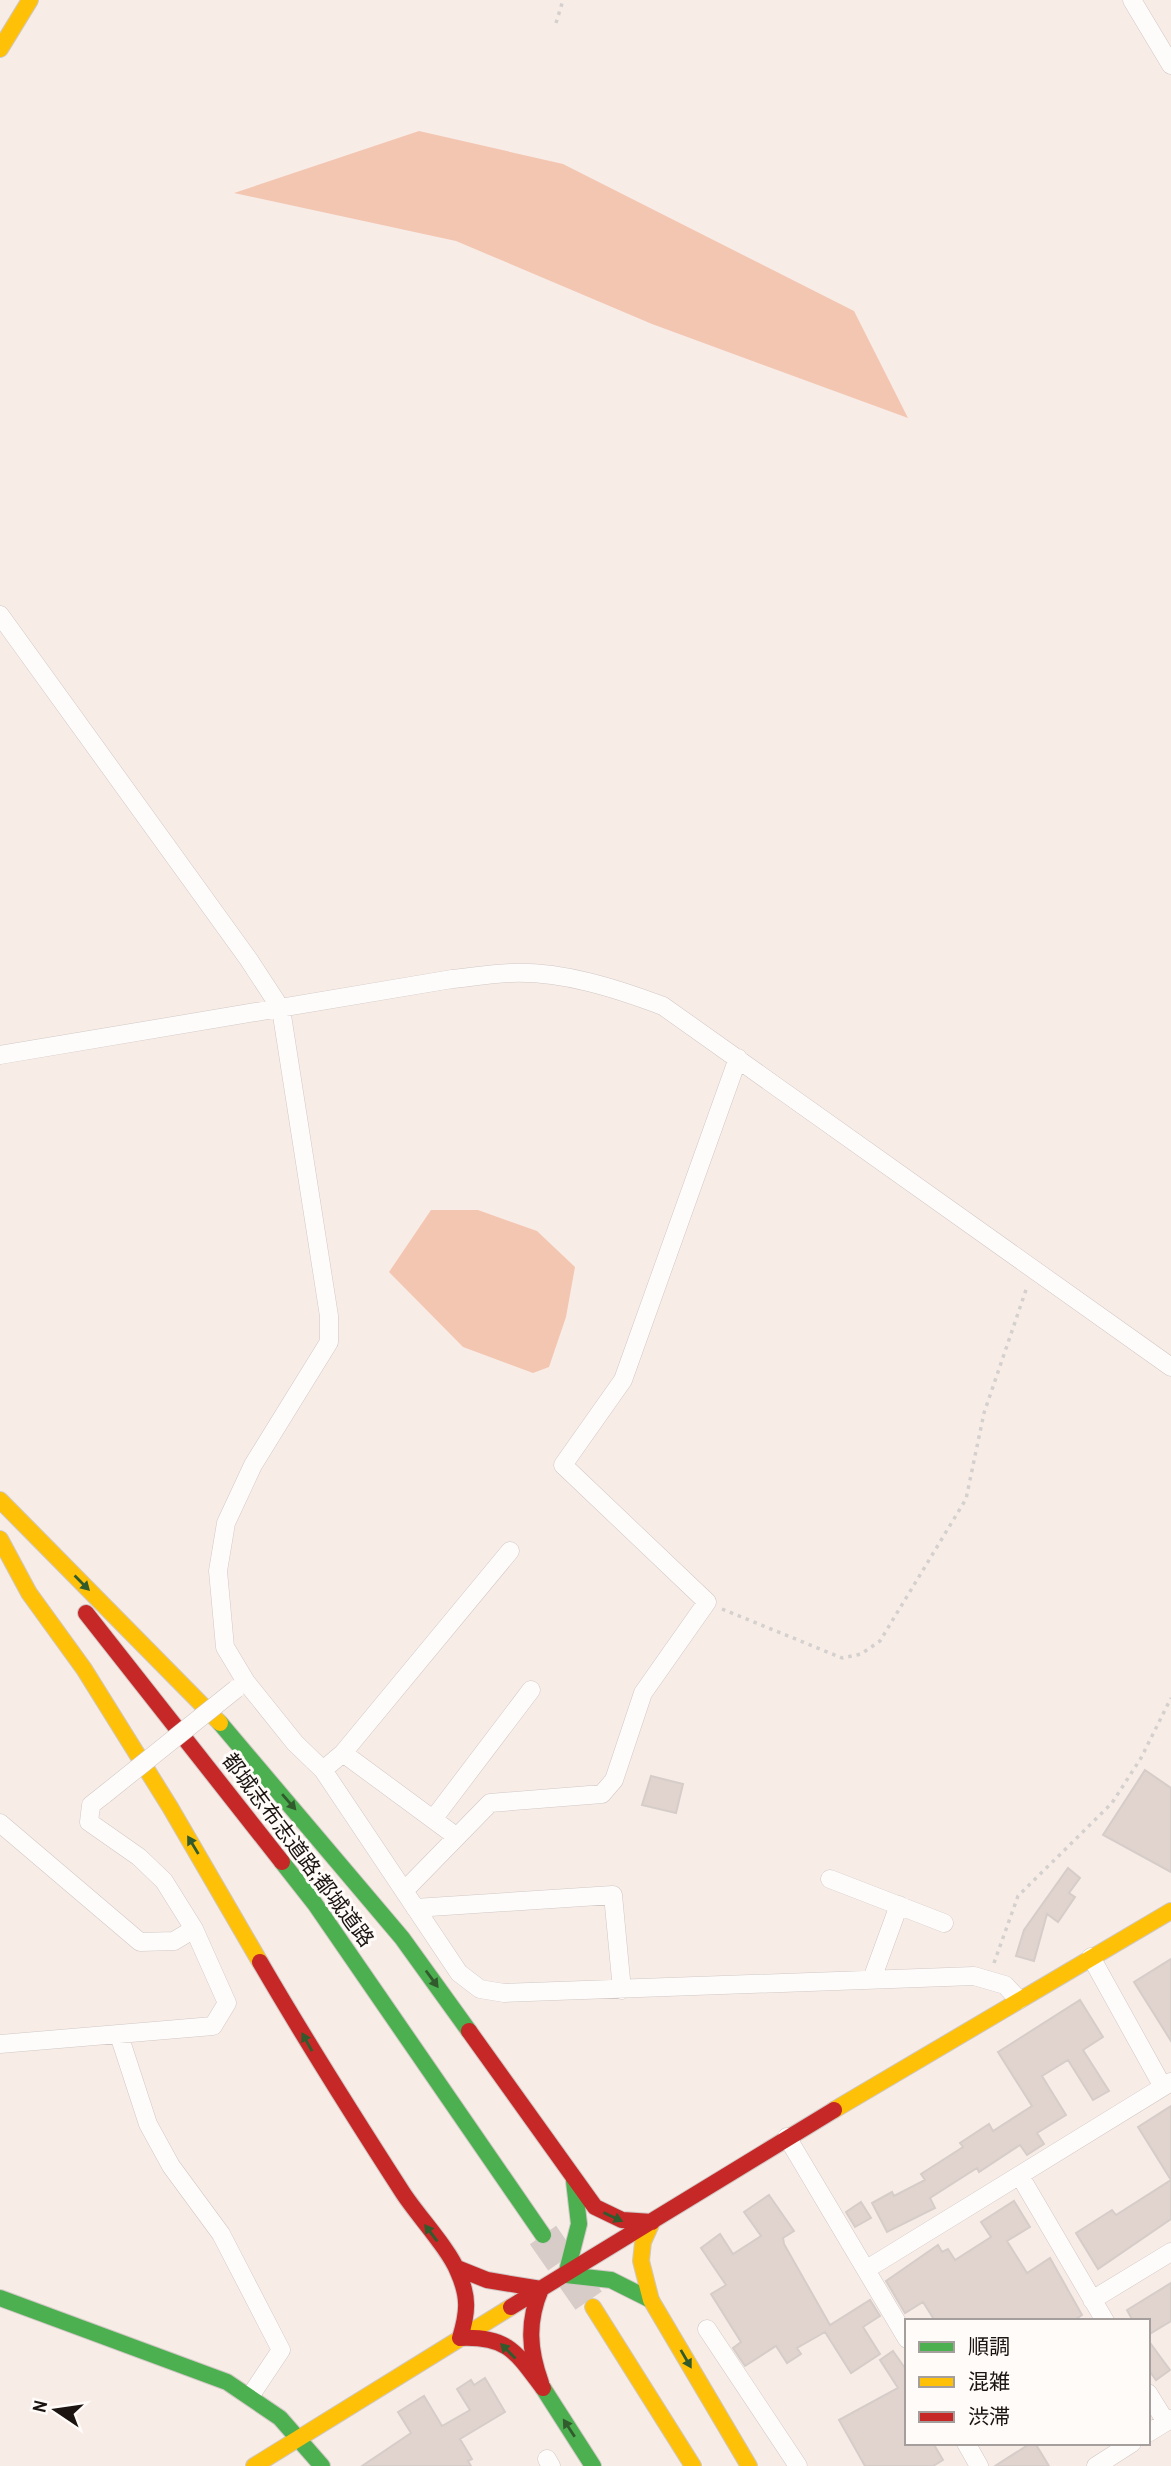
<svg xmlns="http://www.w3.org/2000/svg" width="1171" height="2466" font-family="'Archivo Narrow','Noto Sans JP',sans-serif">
<rect width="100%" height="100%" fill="#f8ece7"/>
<path fill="#f3c6b2" d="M419 131 563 164 854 311 908 418 652 324 456 241 234 193Z
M431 1210H478L537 1231 575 1267 566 1317 549 1367 533 1373 463 1347 389 1272Z"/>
<path fill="#e1d4ce" stroke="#d6cdc9" stroke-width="2" d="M1145 1770 1171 1788V1872L1103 1835Z
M651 1776 683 1784 676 1813 642 1805Z
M1068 1868 1080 1878 1069 1893 1075 1897 1058 1922 1047 1914 1034 1961 1016 1956 1024 1930Z
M1171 1959V2041L1134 1982Z
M1080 2000 1103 2037 1083 2050 1109 2091 1093 2100 1068 2060 1042 2076 1066 2115 1037 2133 1044 2144 1027 2155 1020 2145 979 2172 977 2168 930 2198 935 2208 887 2232 872 2203 892 2192 894 2196 925 2180 921 2174 963 2147 960 2143 989 2124 993 2131 1032 2106 998 2052Z
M1171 2106V2180L1138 2127Z
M1171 2180V2219L1098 2269 1076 2233 1112 2210 1116 2215Z
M769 2195 794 2231 783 2238 784 2244 830 2325 870 2300 880 2316 863 2327 880 2354 851 2373 825 2332 797 2348 801 2354 787 2363 776 2346 745 2366 733 2348 741 2342 711 2294 726 2285 701 2248 720 2234 733 2254 761 2236 744 2212Z
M1014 2201 1030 2227 1007 2241 1027 2273 1050 2258 1082 2315 1073 2321H935L923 2302 905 2313 886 2281 938 2245 942 2252 948 2249 955 2260 991 2237 981 2222Z
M861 2202 871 2218 855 2227 846 2212Z
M1171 2283V2321L1148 2335V2321H1133L1127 2310Z
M1148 2340 1170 2370 1156 2380 1148 2369Z
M893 2351 907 2371V2443H933L943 2460 933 2466H865L839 2420 898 2388 880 2360Z
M485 2378 505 2412 460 2439 472 2459 468 2461 471 2466H362L411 2433 398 2412 424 2396 442 2426 470 2410 457 2389 471 2380 474 2385Z
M1031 2443H1035L1049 2466H995Z"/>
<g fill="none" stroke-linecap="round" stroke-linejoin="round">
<path stroke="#d7ccc7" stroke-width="32" stroke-dasharray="32 16" stroke-linecap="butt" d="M543 2235 593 2307"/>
<g stroke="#d0c8c4" stroke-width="19">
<path id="street" d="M1132 0 1171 65
M0 615 249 960 281 1009 329 1316V1342L253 1465 226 1523 218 1571 225 1647 246 1682 295 1743 323 1770 343 1753 457 1837
M0 1055 452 979C471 977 491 974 511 973 562 971 615 988 663 1006L1171 1367
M343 1753 510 1551
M323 1770 459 1973 480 1989 504 1993 974 1976 1005 1985 1019 2000
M105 1794 91 1805 89 1822 139 1857 164 1881 194 1929
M434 1818 531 1690
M0 1823 140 1942 174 1941 194 1929 227 2003 213 2026 0 2044
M830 1879 944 1923
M404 1891 490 1803 602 1794 614 1780 643 1693 707 1602 563 1465 623 1380 738 1058
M415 1908 613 1895 622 1990
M1091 1957 1163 2087
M872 1979 899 1905
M119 2035 148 2124 171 2166 221 2234 281 2350 251 2395
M787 2137 907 2339
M1020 2176 1105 2321
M867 2269 1171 2082
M1092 2300 1171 2252
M707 2329 798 2466
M1148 2393 1166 2422
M1148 2433 1171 2419
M966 2443 979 2466
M547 2459 551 2466
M1096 2466 1132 2443"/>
</g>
<g stroke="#d0c8c4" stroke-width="18">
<path id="fast" d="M220 1723 402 1938 469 2031
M282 1862 315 1904 543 2235
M574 2181 579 2224 566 2275 611 2280 651 2300
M0 2298 227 2382 280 2418 322 2466
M543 2388 593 2466"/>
</g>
<g stroke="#d0c8c4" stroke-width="18">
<path id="slow" d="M0 49 30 0
M0 1500 220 1723
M0 1539 29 1593 84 1669 170 1807 260 1962
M834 2110 1171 1911
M652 2222 643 2242 641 2261 651 2300 749 2466
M593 2307 693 2466
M254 2466 511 2307"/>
</g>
<g stroke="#d0c8c4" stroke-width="18">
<path id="jam" d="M86 1613 282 1862
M260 1962C306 2041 354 2117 403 2193 418 2216 449 2249 458 2272 469 2297 468 2312 460 2338 508 2336 516 2352 543 2388
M469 2031 595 2207 622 2220 652 2222
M457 2268 487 2280 541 2289C527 2322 529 2350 541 2383
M511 2307 834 2110"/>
</g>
<path stroke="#d3d0ce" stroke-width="3.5" stroke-dasharray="3.5 5" stroke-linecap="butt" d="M556 23 563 0
M722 1609 842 1658 861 1654 880 1641 966 1499 984 1413 1027 1287
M994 1963 1018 1896 1112 1803 1141 1758 1171 1698"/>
<use href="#street" stroke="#fefcfb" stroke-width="18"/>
<use href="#fast" stroke="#4caf50" stroke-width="16"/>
<use href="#slow" stroke="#ffc107" stroke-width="16"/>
<use href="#jam" stroke="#c62828" stroke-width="16"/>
<g stroke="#d0c8c4" stroke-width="19" stroke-linecap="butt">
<path id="street-bridge" d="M105 1794 236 1689"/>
</g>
<use href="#street-bridge" stroke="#fefcfb" stroke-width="18"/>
</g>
<defs><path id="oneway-solid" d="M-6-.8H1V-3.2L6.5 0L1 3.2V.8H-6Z" transform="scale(1.75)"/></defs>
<g fill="#315a2d">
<use href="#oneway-solid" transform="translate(82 1583) rotate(45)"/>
<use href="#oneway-solid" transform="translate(289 1802) rotate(49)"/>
<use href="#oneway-solid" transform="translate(193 1845) rotate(-121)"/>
<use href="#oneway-solid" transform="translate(432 1979) rotate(54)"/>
<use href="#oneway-solid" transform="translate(307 2042) rotate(-119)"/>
<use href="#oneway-solid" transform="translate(613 2217) rotate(25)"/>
<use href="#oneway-solid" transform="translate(431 2233) rotate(-127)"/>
<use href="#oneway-solid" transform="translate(508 2351) rotate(-135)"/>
<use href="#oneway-solid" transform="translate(686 2359) rotate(60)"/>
<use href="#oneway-solid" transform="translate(569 2428) rotate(-123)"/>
</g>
<g text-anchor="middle" stroke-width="6" stroke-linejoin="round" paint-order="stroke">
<g font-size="21" fill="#1b1411" stroke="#fffbf9">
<text transform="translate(298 1850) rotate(53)" y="7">都城志布志道路;都城道路</text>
</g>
</g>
<rect x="905" y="2319" width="245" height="126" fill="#fffbf9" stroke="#a49f9c" stroke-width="2"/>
<rect x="919" y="2342" width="35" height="10" fill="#4caf50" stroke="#a49f9c" stroke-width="2"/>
<text x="968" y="2354" font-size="21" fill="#1b1411">順調</text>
<rect x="919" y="2377" width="35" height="10" fill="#ffc107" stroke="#a49f9c" stroke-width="2"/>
<text x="968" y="2389" font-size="21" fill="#1b1411">混雑</text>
<rect x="919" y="2412" width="35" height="10" fill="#c62828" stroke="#a49f9c" stroke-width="2"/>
<text x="968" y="2424" font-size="21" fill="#1b1411">渋滞</text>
<g transform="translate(56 2410) rotate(283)" stroke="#fffbf9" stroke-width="5" paint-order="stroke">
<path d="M0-5L12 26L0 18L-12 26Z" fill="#1b1411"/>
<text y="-10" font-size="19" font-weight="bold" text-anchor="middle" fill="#1b1411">N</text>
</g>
</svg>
